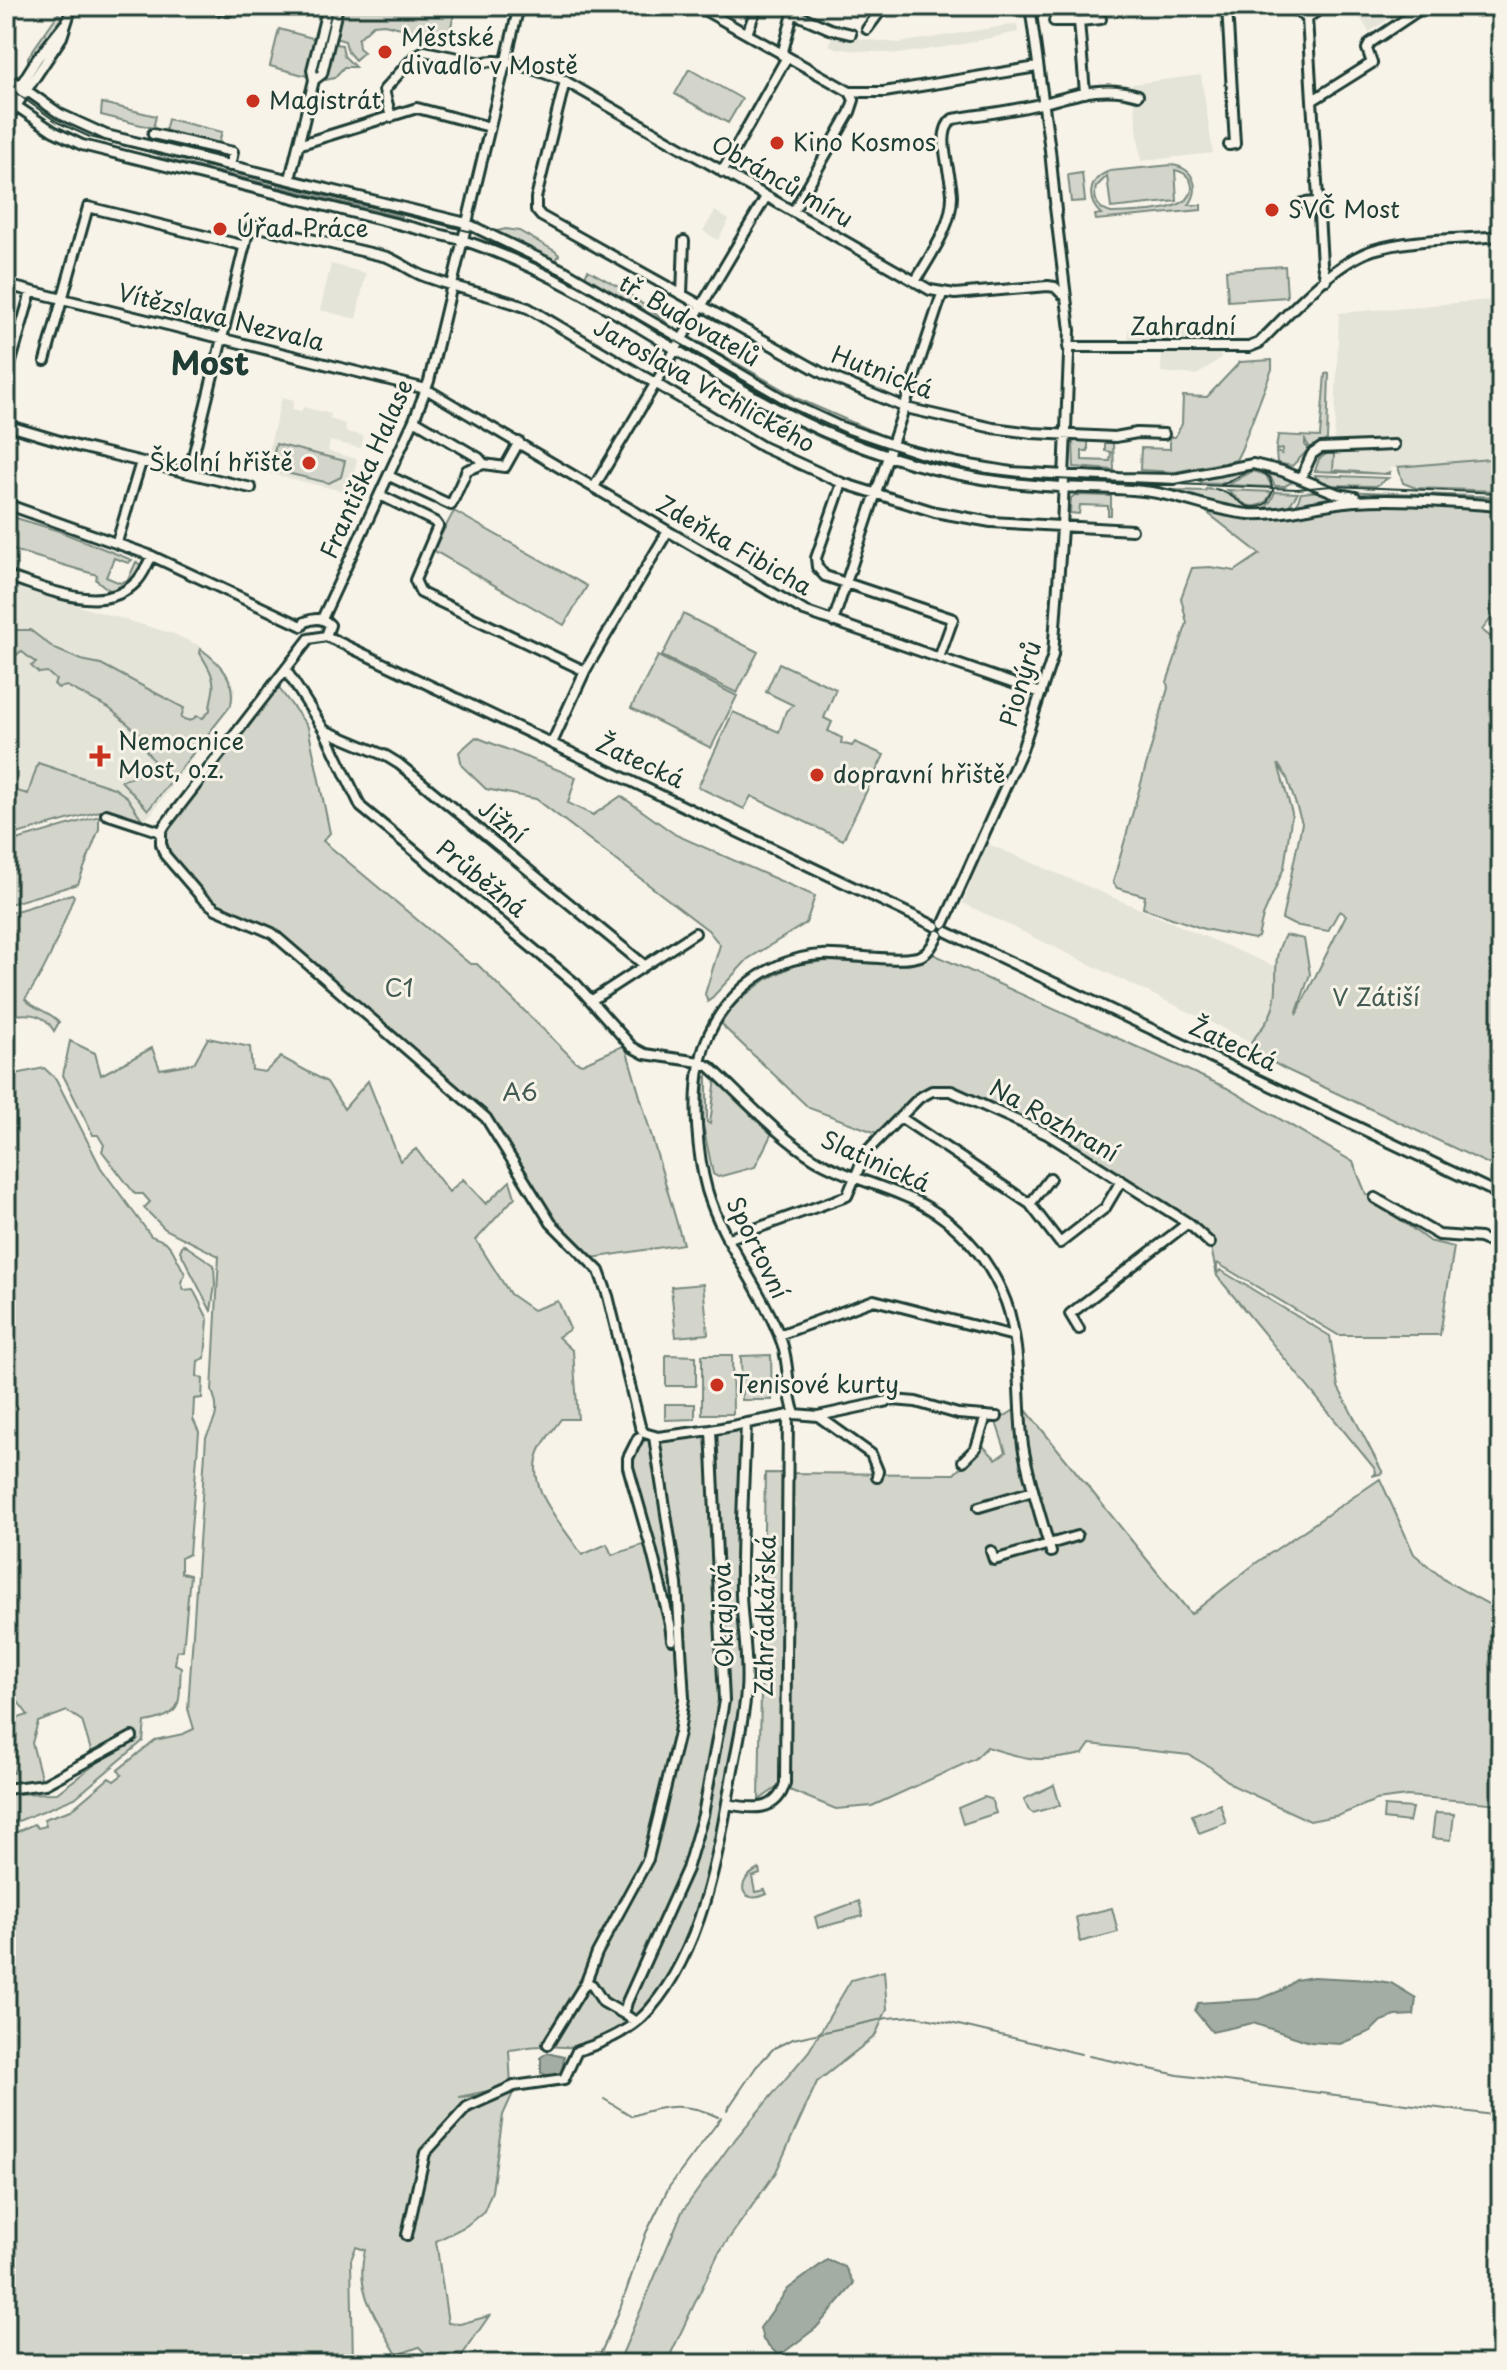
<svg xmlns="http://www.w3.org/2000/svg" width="1507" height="2370" font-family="'Playpen Sans',sans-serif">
<rect width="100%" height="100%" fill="#f7f3e8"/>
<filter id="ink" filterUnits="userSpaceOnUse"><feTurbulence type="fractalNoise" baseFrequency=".0125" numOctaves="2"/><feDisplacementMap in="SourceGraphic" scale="16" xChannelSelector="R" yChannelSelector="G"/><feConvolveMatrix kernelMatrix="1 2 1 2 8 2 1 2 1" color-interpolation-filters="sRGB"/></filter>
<g filter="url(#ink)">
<path fill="#e5e4d9" d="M1353 6H1409L1369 32Z
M1017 24 1018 32 958 45 898 54 838 49 829 45 832 36 899 43Z
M1201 75 1213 153 1141 161 1132 84Z
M715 211 729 220 718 240 703 231Z
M331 264 366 273 356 319 320 310Z
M1501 299V458L1390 468V472L1385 474 1333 470 1339 313Z
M1218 322 1221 358 1197 375 1161 372 1162 346 1129 344 1128 330Z
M282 397 294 400 292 410 301 412 303 407 331 414 330 419 345 424 346 432 364 436 361 448 330 441 328 451 357 459 350 493 263 472Z
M17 588 174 634 198 645 228 674 235 689 233 703 151 814 143 821 107 809 6 837V589Z
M986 843 1276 967 1274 1005 1264 1025 1251 1042 963 903Z"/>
<path fill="#d3d5ca" stroke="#79897f" stroke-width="2" fill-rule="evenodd" d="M343 6H456L448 39 384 24 373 25 358 39 359 48 364 52 355 60 348 52 345 41 335 38Z
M58 14 62 16 54 31 28 64V57Z
M279 29 316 39 307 76 270 66Z
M334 44 342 45 344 56 355 67H344L334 78 326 80Z
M689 69 742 99 728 123 675 94Z
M102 103 156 116 153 128 101 115Z
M168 119 222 132 218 146 165 132Z
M158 157 273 185 272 188 157 160Z
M1172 165C1194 168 1201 188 1189 205H1201V210L1096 220 1095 215 1101 214C1085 199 1089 178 1110 171ZM1175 170C1184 172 1191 177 1192 187 1193 214 1130 212 1111 213 1098 209 1093 200 1096 187L1107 176 1111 208 1177 201Z
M1082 173 1085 201 1071 202 1068 175Z
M277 186 402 217V219L276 189Z
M506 229 519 231 555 251 559 255 555 263 492 232Z
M1285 266 1287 297 1228 301 1226 270Z
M588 270 624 290 666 322 669 328 584 278Z
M700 342 801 400 879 434 880 439 799 404 698 345Z
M1272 360V369L1241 450 1236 460 1224 463 1233 462 1179 475 1221 463 1175 472 1140 470 1141 448 1170 449V437H1175L1182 424 1183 396 1207 397 1240 362Z
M688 361 853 447 851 450C793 429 741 395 689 365Z
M1329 373 1327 440 1310 448 1305 440V445L1309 449 1292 466 1277 463 1276 452 1282 454 1283 449 1276 450 1278 435 1320 437 1325 374Z
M1073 440 1088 441V451H1082V460L1110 461 1111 452 1105 451V442L1113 443 1114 470 1074 467Z
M276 444 345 461 341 477 329 483 278 471 272 461Z
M1328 453 1334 454 1333 470 1384 474 1390 472 1389 474 1315 471 1319 459Z
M1501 458V491L1416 488 1403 483 1398 467Z
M1236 467 1264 468 1296 480 1285 486H1275L1269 474C1251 462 1244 475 1228 482 1220 485 1210 484 1201 483V480L1194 481V478Z
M1253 471 1266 475 1272 487 1228 485Z
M1315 475 1388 478 1376 486 1324 485 1318 481Z
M1206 489C1212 490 1219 490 1225 492 1242 500 1261 529 1275 492L1298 493C1294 498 1291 504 1286 508 1264 521 1197 500 1173 494V490L1205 491Z
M1227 490 1272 492 1265 503C1247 512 1240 500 1227 490Z
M1321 491 1335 496V500L1296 506 1301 493Z
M1340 491 1501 497V501L1359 495Z
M1075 495 1111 496V515H1108V506L1080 505 1079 514 1070 513 1071 498Z
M1182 502 1222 513H1301L1372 504 1501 509V606L1482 630 1501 645V1170L1285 1069 1263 1057 1251 1042C1260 1031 1271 1018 1274 1004 1280 977 1270 962 1285 935L1304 939 1310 974 1296 1015 1346 915 1340 911 1338 913 1328 931 1294 925 1282 919 1302 823 1287 778 1278 764 1292 813 1284 868 1263 916 1258 937 1254 939 1204 929 1143 908 1145 896 1117 888 1113 882 1168 688 1167 682 1187 623 1181 598 1192 568 1210 567 1235 571 1260 554 1205 511Z
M454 511 587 586 564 625 433 550Z
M6 515 56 530 132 560 128 563 114 558 106 577 120 583 128 580 136 562 142 566C137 574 124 593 112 591 108 591 100 582 96 580L97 575 6 548Z
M683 614 758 652 737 693 662 656Z
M15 630H30L55 649 81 660 101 664 184 708 181 718 190 721 197 716 203 718 210 710C210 702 212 698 213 691 216 677 206 664 200 653L201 649C221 664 236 679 231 705L148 810 121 781 148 771 153 760 145 749 149 742 109 708 67 686 58 688 54 684 56 680 47 672 39 673 31 666 36 663 21 651 11 660 6 654V631L12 634Z
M658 656 737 696 711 748 631 708Z
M779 663 836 689 824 718 832 722 828 731 842 738 841 743 852 746 855 742 884 755 843 840 751 796 744 809 698 787 733 712 779 732 786 711 793 705 766 692Z
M278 687 308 727 330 833 323 841 470 964H477L576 1062 582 1064 625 1045 683 1244 592 1258 562 1231 492 1120 270 926 221 907 205 894 173 857 166 843 167 830 207 775 211 777 215 775 221 761Z
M476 737 576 777 568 803 593 815 621 796 676 835 815 896 806 923 748 959 708 1002 705 994 720 945 708 930 536 799 486 789 462 766 459 752Z
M38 763 114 788 127 797 143 821 107 809 6 837V788L28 794Z
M99 816V829L78 884 6 905V843Z
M72 894 74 896C60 932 48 968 25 999 35 1010 50 1011 59 1022L54 1031C44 1011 25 1013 6 1016V914Z
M933 954 1227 1088 1353 1162 1366 1194 1429 1241 1454 1247 1440 1335H1338L1217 1263V1274L1220 1270 1330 1336 1338 1387 1383 1473 1372 1476 1376 1473 1375 1469 1217 1276 1210 1243 1187 1223 1047 1134 958 1092 935 1091 917 1100 882 1135 809 1108 725 1028 719 1019 728 1008 767 979 795 965 826 961 907 965 918 963Z
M208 1038 250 1047 252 1070 265 1072 281 1057 327 1082 344 1109 368 1081 400 1161 416 1149 449 1192 463 1179 486 1204 510 1181 515 1197 476 1240 510 1294 533 1310 558 1301 570 1329 558 1337 573 1351 578 1419H561C554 1429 545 1439 540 1450 523 1487 564 1526 582 1555L607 1544 612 1555 652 1542 631 1464 640 1441 713 1435 740 1430 741 1432C740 1490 734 1550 736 1608 737 1631 745 1656 744 1680 742 1714 733 1748 727 1781 710 1872 693 1991 603 2040 583 2050 566 2047 545 2046 533 2045 520 2049 509 2050L511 2086 459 2097 513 2093 503 2115 492 2191 484 2211 466 2226 436 2241 448 2323 460 2324 489 2316 456 2364H436L419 2347 397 2355C377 2318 354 2293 365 2250L356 2247 351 2260 353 2364H6V1837L34 1824 38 1828 46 1826 44 1819 71 1810 109 1778 114 1781 122 1775 118 1770 155 1740 183 1734 194 1729 188 1709 206 1437C216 1419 220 1410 212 1391L219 1256 165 1229 144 1208 150 1202 143 1194H135L102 1151 104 1145 98 1135H93L63 1075 70 1041 95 1053 101 1075 152 1048 160 1069 194 1063Z
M44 1068 56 1079 101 1168 151 1236 166 1242 172 1249 185 1274 181 1282 184 1290 193 1289 208 1319 205 1358 198 1361 197 1376 203 1379 202 1398 194 1399 193 1419 199 1432 189 1554 181 1558V1573L190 1575 183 1650 177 1651 175 1664 181 1667C178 1703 186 1715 145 1722L143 1741 75 1798 6 1826V1794L57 1793 110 1753 109 1747 92 1754 82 1721 67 1711 38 1722 32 1743 42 1781 6 1786V1772L14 1773 6 1760V1722L28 1715 6 1686V1076Z
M707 1076V1122L710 1124 716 1078 772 1133 755 1167 718 1177 713 1174 703 1125 704 1079Z
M183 1244 214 1265 215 1285 211 1311 180 1251Z
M703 1284 708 1334 676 1337 671 1287Z
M666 1355 696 1356V1386H666Z
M702 1355H732L733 1414H702Z
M771 1355 772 1400H742L741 1356Z
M665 1404H695V1419L665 1420Z
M1022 1405 1191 1614 1256 1563 1380 1479 1414 1554 1446 1581 1501 1611V1804L1407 1796 1376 1800 1340 1815 1310 1821 1234 1786 1210 1767 1189 1755 1090 1744 1083 1754C1040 1763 1028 1760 987 1747L975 1759 872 1806 836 1809 787 1789 788 1714 781 1713 779 1786 759 1800 765 1473 954 1474 983 1446 996 1459 1006 1452 996 1422Z
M1054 1785 1060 1805 1033 1813 1029 1810 1024 1799Z
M984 1797 991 1799 996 1813 963 1824 958 1808Z
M1220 1804 1226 1823 1199 1833 1192 1815Z
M1384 1806 1412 1808 1409 1822 1383 1819Z
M1435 1813 1454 1814 1451 1840 1432 1838Z
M759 1869 760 1874 752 1877 755 1892 765 1890 767 1894C740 1907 734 1880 759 1869Z
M859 1901 863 1916 818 1928 815 1917Z
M1112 1908 1118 1932 1080 1942 1076 1917Z
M884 1971 887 2009 875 2036 817 2082 776 2172 718 2254 666 2364H618L682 2212 731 2144 809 2051 851 1980Z"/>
<path fill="#a4ada3" stroke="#6f8077" stroke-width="2" d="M1313 1977 1373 1980 1391 1983 1416 1998 1414 2015 1396 2016 1381 2021 1371 2031 1340 2044 1310 2042 1253 2023 1212 2032 1195 2011 1198 2003 1260 1999 1282 1990 1296 1980Z
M547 2053 564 2057 561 2076 552 2077 541 2073V2057Z
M827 2260 845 2267 854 2284 816 2328 779 2356 763 2340 760 2328 788 2289Z"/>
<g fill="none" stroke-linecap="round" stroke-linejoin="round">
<path stroke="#6f8077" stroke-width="2" d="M1089 2056 1178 2075 1501 2116
M604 2099 632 2116C663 2105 688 2102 718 2117
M727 2110 756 2067 774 2048 793 2039 887 2018 914 2016 946 2022 1081 2054
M596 2364 620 2309 646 2233 669 2187 721 2118"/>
<g stroke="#1f3d34" stroke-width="14">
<path id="minor" d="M208 6 228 11 230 6
M697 6 850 92H884L1037 67
M1030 6 1050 150 1056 211
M1227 6 1235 144 1229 145
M1289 6 1307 18
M1325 6 1307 18 1322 264 1326 280
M793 13 830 29 851 34
M1054 21H1079
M867 29 884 6
M747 34 757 6
M782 55 795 6
M6 76 60 114 106 135 466 223 565 271 795 406 836 425 904 449 958 463 1011 472 1119 478 1174 479 1253 464 1282 471 1338 494 1355 497
M314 80 322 74 338 6
M565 81 536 198V210L541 216 824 374 906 408 993 428 1032 433 1115 437 1137 433 1164 434
M1085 93 1079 21 1101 19
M6 99 53 131 82 145 462 240C599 284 709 385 841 439 903 464 967 480 1034 485 1070 489 1106 487 1143 491 1179 494 1212 511 1249 514 1285 516 1320 503 1356 501 1404 498 1453 503 1501 506
M1313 100 1372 63 1367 49 1370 43 1425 6
M6 108 37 59 64 25
M391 117 384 90 415 56 424 51 482 63C502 55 544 73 565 81L930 290 955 294 1048 286 1055 287 1062 294
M6 121 62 37 72 6
M153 134 233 152 230 166
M298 145 417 108 490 127
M722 172 787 57
M290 179 314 80 312 70 328 6
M1303 203 1317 202
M793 212 850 112 854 100 850 92
M915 282C930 256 952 227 952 196 952 174 934 133 953 119 982 114 1012 111 1040 104 1075 95 1103 84 1138 95
M6 285 426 389 804 611 1041 693
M682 294 684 241
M1068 347H1249L1259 343C1288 314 1333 263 1373 250 1413 238 1459 240 1501 236
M45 361 88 207 245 246
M6 379 31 292
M414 420 479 458 484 464
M6 425 80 447 251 488
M189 473 247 236 251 228 259 227 387 257C402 263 413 273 426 277 459 289 494 296 528 308L763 447 842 483 935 512 991 522 1132 530
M389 476 451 505 467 470 484 464 505 467 519 442
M1301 478 1312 454 1321 448 1394 445
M842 483 816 558 817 567 825 576 953 619 939 658
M594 487 766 197
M380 495 435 522 438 526 415 580 421 593 585 671
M6 504 152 556 302 626
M117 542 141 462
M6 576C44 587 102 617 136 582 143 576 147 564 152 556
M322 619 414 420 429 381 519 6
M833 622 942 294
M302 626 305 622C314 618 323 617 330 625L326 636 309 639
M326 636 935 926
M309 639 165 825 161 832V844L165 855 202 898 216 909 272 933 486 1118 551 1223 599 1271 608 1296 640 1426 644 1433 658 1437 711 1430 795 1414 818 1416 871 1454 878 1471 877 1477
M286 670 324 730 361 807 576 984 632 1047 645 1054 700 1062 710 1067C744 1098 776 1135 815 1159 844 1176 874 1183 904 1196 952 1215 988 1255 1006 1302 1022 1348 1017 1399 1023 1446 1029 1482 1041 1517 1051 1552
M324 730 386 756 399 764 643 964
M552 743 585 671 668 531
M106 814 161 832
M944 923 1022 750 1053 655 1062 528 1070 330 1055 207
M947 932 1501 1195
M592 1000 695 933
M900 1117 1030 1204 1060 1243 1105 1208 1121 1181
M1375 1198 1439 1235 1480 1238 1501 1247
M1030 1204 1050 1178
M727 1239 847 1196 866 1152 919 1098 932 1091H951L1047 1134 1188 1223 1210 1243
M1079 1329 1070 1314 1188 1223
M779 1335 874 1300 1014 1336
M795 1414C786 1391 790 1366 782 1343 763 1289 723 1245 707 1190 697 1154 693 1101 700 1064 710 1005 763 958 822 955 844 953 909 965 924 954 931 950 934 941 938 935
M818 1416 893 1400 916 1402 958 1414 997 1417
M638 1438 628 1458V1467L650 1544 670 1624 672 1640
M963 1461 976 1448 986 1416
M979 1507 1033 1491
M991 1551 994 1560 1077 1536
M6 1789 45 1784 132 1737
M727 1804C752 1809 777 1813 785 1783L788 1415
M624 2014 603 2002 592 1985 586 1982 597 1953 648 1859 679 1733 684 1698 677 1584 654 1437
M636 2022 624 2014 627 2002 687 1869 703 1815 724 1701 711 1430
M548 2044 586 1982
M407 2235 425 2153 467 2107 514 2086 564 2079 577 2051C603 2043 632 2030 650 2009 704 1947 719 1848 733 1769 738 1744 744 1717 746 1691 749 1659 742 1626 741 1594 740 1537 744 1480 746 1423"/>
</g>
<use href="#minor" stroke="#f7f3e8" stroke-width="8"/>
<path stroke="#1f3d34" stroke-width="2" d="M6 86 57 122 90 137 472 232 564 276 793 409 848 434 919 458 978 472 1029 478 1297 489 1332 486 1501 493
M1215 489C1236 492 1244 517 1267 503L1273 491 1270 478C1251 459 1240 480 1221 485"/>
</g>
</g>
<g fill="#c8321e" stroke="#f7f3e8" stroke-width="3">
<circle cx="385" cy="52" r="8"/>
<circle cx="253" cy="101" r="8"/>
<circle cx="777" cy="143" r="8"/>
<circle cx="1272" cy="210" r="8"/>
<circle cx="220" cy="229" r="8"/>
<circle cx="309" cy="463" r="8"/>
<path d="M96 744h8v8h8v8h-8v8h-8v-8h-8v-8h8z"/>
<circle cx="817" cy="775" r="8"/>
<circle cx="717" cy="1385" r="8"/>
</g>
<g text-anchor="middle" stroke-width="6" stroke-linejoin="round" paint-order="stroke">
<g font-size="24" fill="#1f3d34" stroke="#f7f3e8" text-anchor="start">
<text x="401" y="46">Městské<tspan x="401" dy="28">divadlo v Mostě</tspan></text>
<text x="269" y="109">Magistrát</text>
<text x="793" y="151">Kino Kosmos</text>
<text x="1288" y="218">SVČ Most</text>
<text x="236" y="237">Úřad Práce</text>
<text x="293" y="471" text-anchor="end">Školní hřiště</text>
<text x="118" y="750">Nemocnice<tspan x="118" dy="28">Most, o.z.</tspan></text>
<text x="833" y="783">dopravní hřiště</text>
<text x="733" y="1393">Tenisové kurty</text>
</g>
<g font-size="24" fill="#1f3d34" stroke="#f7f3e8">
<text transform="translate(782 182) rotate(30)" y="8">Obránců míru</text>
<text transform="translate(221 318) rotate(14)" y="8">Vítězslava Nezvala</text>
<text transform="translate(689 321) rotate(30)" y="8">tř. Budovatelů</text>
<text x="1183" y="335">Zahradní</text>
<text transform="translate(882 373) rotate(21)" y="8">Hutnická</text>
<text transform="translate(704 386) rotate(29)" y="8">Jaroslava Vrchlického</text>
<text transform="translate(367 469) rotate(-66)" y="8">Františka Halase</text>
<text transform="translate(734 546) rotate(30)" y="8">Zdeňka Fibicha</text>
<text transform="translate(1021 684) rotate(-73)" y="8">Pionýrů</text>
<text transform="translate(640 762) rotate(25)" y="8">Žatecká</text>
<text transform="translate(502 822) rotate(39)" y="8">Jižní</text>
<text transform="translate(481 879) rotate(39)" y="8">Průběžná</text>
<text transform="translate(1233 1045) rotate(25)" y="8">Žatecká</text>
<text transform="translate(1054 1121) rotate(29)" y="8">Na Rozhraní</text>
<text transform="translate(875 1162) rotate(24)" y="8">Slatinická</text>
<text transform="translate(757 1248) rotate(64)" y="8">Sportovní</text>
<text transform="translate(724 1615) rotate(-92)" y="8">Okrajová</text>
<text transform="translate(766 1616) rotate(-89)" y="8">Zahrádkářská</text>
</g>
<g font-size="24" fill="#435b52" stroke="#f7f3e8">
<text x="399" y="997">C1</text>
<text x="1376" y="1006">V Zátiší</text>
<text x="520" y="1101">A6</text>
</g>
<g font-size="32" font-weight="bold" fill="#1f3d34" stroke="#f7f3e8">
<text x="210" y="375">Most</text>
</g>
</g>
<rect width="1507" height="2370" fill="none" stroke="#f7f3e8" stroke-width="32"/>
<rect x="16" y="16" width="1475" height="2338" fill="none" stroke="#1f3d34" stroke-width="3" filter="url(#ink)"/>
</svg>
